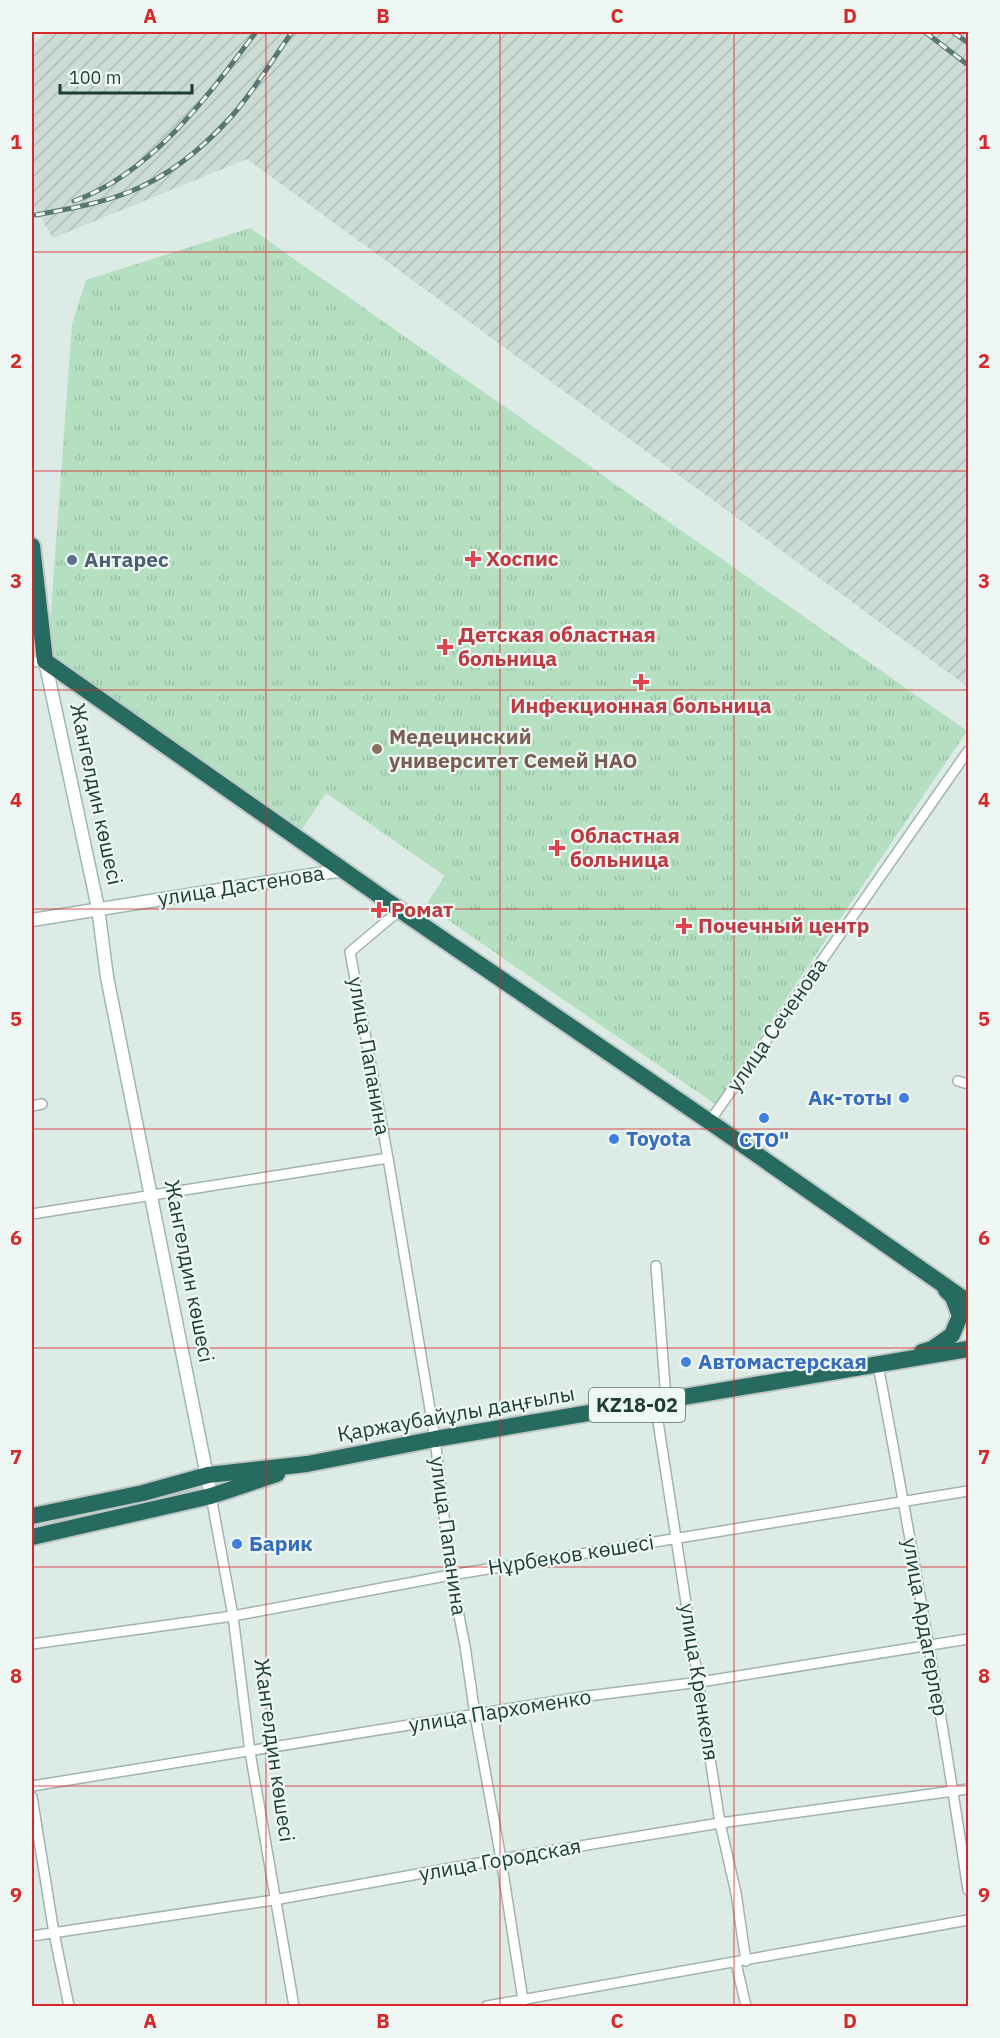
<svg xmlns="http://www.w3.org/2000/svg" width="1000" height="2038" font-family="'IBM Plex Sans',sans-serif">
<defs>
<pattern id="industrial-furrows" width="10" height="10" patternUnits="userSpaceOnUse" patternTransform="scale(1.5)"><rect width="10" height="10" fill="#ccdbd5"/><path d="M-1 1l2-2M0 10L10 0M9 11l2-2" fill="none" stroke="#afbdb7"/></pattern>
<pattern id="park-tufts" width="24" height="20" patternUnits="userSpaceOnUse" patternTransform="scale(1.5)"><rect width="24" height="20" fill="#b4dfc1"/><path d="M3 7l-1-3M5 7V3M7 7l1-3M15 17l-1-3M17 17v-4M19 17l1-3" fill="none" stroke="#9ac0a6"/></pattern>
</defs>
<rect width="100%" height="100%" fill="#ddebe6"/>
<path fill="url(#industrial-furrows)" d="M47 32H968V687L247 159 53 238 32 204V45Z"/>
<path fill="url(#park-tufts)" d="M250 228 967 731 715 1104 426 905 445 876 326 793 298 835 52 659 49 638 72 324 86 280Z"/>
<g fill="none" stroke-linecap="round" stroke-linejoin="round">
<g stroke="#a0b3ad" stroke-width="12">
<path id="street" d="M32 662 45 661
M400 910 350 952 388 1158 435 1439 451 1575 465 1646 475 1715 501 1859 523 2000 522 2006
M958 1081 968 1084
M32 1106 42 1104
M710 1121 968 751
M32 1214 388 1158
M656 1266 666 1399
M878 1365C911 1540 942 1715 968 1890
M655 1402 720 1823 736 1893 746 1961
M211 1496 233 1616 250 1752 294 2006
M32 1644 233 1616 451 1575 968 1491
M32 1786 588 1696 700 1682 968 1639
M32 1797 54 1933 69 2006
M32 1936 274 1900 501 1859 720 1823 968 1789
M736 1963 746 2006
M487 2006 968 1920"/>
</g>
<g stroke="#9cb8af" stroke-width="15">
<path id="secondary" d="M45 661 98 908 107 977 211 1496
M32 920 343 870"/>
</g>
<g stroke="#c0c8c6" stroke-width="20">
<path id="highway" d="M32 546 45 661 400 910 726 1133 968 1302
M922 1352 932 1349 952 1335 960 1316 953 1297 946 1290
M32 1516 143 1493 208 1475 307 1464 435 1439 968 1349
M32 1537 211 1496 277 1474"/>
</g>
<use href="#street" stroke="#fff" stroke-width="9"/>
<use href="#secondary" stroke="#fff" stroke-width="12"/>
<use href="#highway" stroke="#276a60" stroke-width="16"/>
<g stroke="#577871" stroke-width="5">
<path id="rail" d="M925 32 968 65
M953 32 968 43
M74 201C152 173 208 96 256 32
M36 215C67 209 99 204 129 192 167 177 203 148 231 117 254 91 272 60 292 32"/>
</g>
<use href="#rail" stroke="#eef7f3" stroke-width="3" stroke-dasharray="9" stroke-linecap="butt"/>
</g>
<path fill="none" stroke="#d62828" stroke-width="1.5" stroke-opacity="0.55" d="M266 32V2006M500 32V2006M734 32V2006M32 252H968M32 471H968M32 690H968M32 909H968M32 1129H968M32 1348H968M32 1567H968M32 1786H968"/>
<g fill="#e0444e" stroke="#eef7f3" stroke-width="2">
<path d="M470 550h6v6h6v6h-6v6h-6v-6h-6v-6h6z"/>
<path d="M442 638h6v6h6v6h-6v6h-6v-6h-6v-6h6z"/>
<path d="M638 673h6v6h6v6h-6v6h-6v-6h-6v-6h6z"/>
<path d="M554 839h6v6h6v6h-6v6h-6v-6h-6v-6h6z"/>
<path d="M376 901h6v6h6v6h-6v6h-6v-6h-6v-6h6z"/>
<path d="M681 917h6v6h6v6h-6v6h-6v-6h-6v-6h6z"/>
</g>
<circle fill="#5c6f8a" stroke="#eef7f3" stroke-width="2" cx="72" cy="560" r="6"/>
<circle fill="#8d6e63" stroke="#eef7f3" stroke-width="2" cx="377" cy="749" r="6"/>
<g fill="#3f7fe0" stroke="#eef7f3" stroke-width="2">
<circle cx="904" cy="1098" r="6"/>
<circle cx="764" cy="1118" r="6"/>
<circle cx="614" cy="1139" r="6"/>
<circle cx="686" cy="1362" r="6"/>
<circle cx="237" cy="1544" r="6"/>
</g>
<g text-anchor="middle" stroke-width="4.5" stroke-linejoin="round" paint-order="stroke">
<rect fill="#eef7f3" stroke="#5c746e" stroke-width="1.5" x="589" y="1388" width="96" height="34" rx="4.5"/>
<g font-size="20" font-weight="bold" fill="#1e3c35">
<text x="637" y="1412">KZ18-02</text>
</g>
<g font-size="21" font-weight="bold" fill="#be3a42" stroke="#eef7f3" text-anchor="start">
<text x="486" y="566">Хоспис</text>
<text x="458" y="642">Детская областная<tspan x="458" dy="24">больница</tspan></text>
<text x="641" y="713" text-anchor="middle">Инфекционная больница</text>
<text x="570" y="843">Областная<tspan x="570" dy="24">больница</tspan></text>
<text x="391" y="917">Ромат</text>
<text x="698" y="933">Почечный центр</text>
</g>
<g font-size="21" font-weight="bold" fill="#4e5e75" stroke="#eef7f3" text-anchor="start">
<text x="84" y="567">Антарес</text>
</g>
<g font-size="21" font-weight="bold" fill="#785e54" stroke="#eef7f3" text-anchor="start">
<text x="389" y="744">Медецинский<tspan x="389" dy="24">университет Семей НАО</tspan></text>
</g>
<g font-size="21" fill="#1e3c35" stroke="#eef7f3">
<text transform="translate(96 794) rotate(78)" y="7">Жангелдин көшесі</text>
<text transform="translate(241 886) rotate(-9)" y="7">улица Дастенова</text>
<text transform="translate(777 1025) rotate(-55)" y="7">улица Сеченова</text>
<text transform="translate(369 1056) rotate(80)" y="7">улица Папанина</text>
<text transform="translate(189 1271) rotate(79)" y="7">Жангелдин көшесі</text>
<text transform="translate(456 1414) rotate(-10)" y="7">Қаржаубайұлы даңғылы</text>
<text transform="translate(448 1536) rotate(82)" y="7">улица Папанина</text>
<text transform="translate(571 1555) rotate(-9)" y="7">Нұрбеков көшесі</text>
<text transform="translate(925 1627) rotate(80)" y="7">улица Ардагерлер</text>
<text transform="translate(699 1682) rotate(81)" y="7">улица Кренкеля</text>
<text transform="translate(500 1711) rotate(-9)" y="7">улица Пархоменко</text>
<text transform="translate(274 1750) rotate(82)" y="7">Жангелдин көшесі</text>
<text transform="translate(500 1860) rotate(-10)" y="7">улица Городская</text>
</g>
<g font-size="21" font-weight="bold" fill="#366cbe" stroke="#eef7f3" text-anchor="start">
<text x="892" y="1105" text-anchor="end">Ак-тоты</text>
<text x="626" y="1146">Toyota</text>
<text x="764" y="1147" text-anchor="middle">СТО"</text>
<text x="698" y="1369">Автомастерская</text>
<text x="249" y="1551">Барик</text>
</g>
</g>
<rect width="1000" height="2038" fill="none" stroke="#eef7f3" stroke-width="66"/>
<path d="M60 84v9h132v-9" fill="none" stroke="#1e3c35" stroke-width="3"/>
<text x="69" y="84" font-size="18" fill="#1e3c35" stroke="#eef7f3" stroke-width="4.5" paint-order="stroke">100 m</text>
<rect x="33" y="33" width="934" height="1972" fill="none" stroke="#d62828" stroke-width="2"/>
<g font-size="20" text-anchor="middle" font-weight="bold" fill="#d62828">
<text x="150" y="23">A</text>
<text x="383" y="23">B</text>
<text x="617" y="23">C</text>
<text x="850" y="23">D</text>
<text x="16" y="149">1</text>
<text x="984" y="149">1</text>
<text x="16" y="368">2</text>
<text x="984" y="368">2</text>
<text x="16" y="588">3</text>
<text x="984" y="588">3</text>
<text x="16" y="807">4</text>
<text x="984" y="807">4</text>
<text x="16" y="1026">5</text>
<text x="984" y="1026">5</text>
<text x="16" y="1245">6</text>
<text x="984" y="1245">6</text>
<text x="16" y="1464">7</text>
<text x="984" y="1464">7</text>
<text x="16" y="1683">8</text>
<text x="984" y="1683">8</text>
<text x="16" y="1902">9</text>
<text x="984" y="1902">9</text>
<text x="150" y="2028">A</text>
<text x="383" y="2028">B</text>
<text x="617" y="2028">C</text>
<text x="850" y="2028">D</text>
</g>
</svg>
